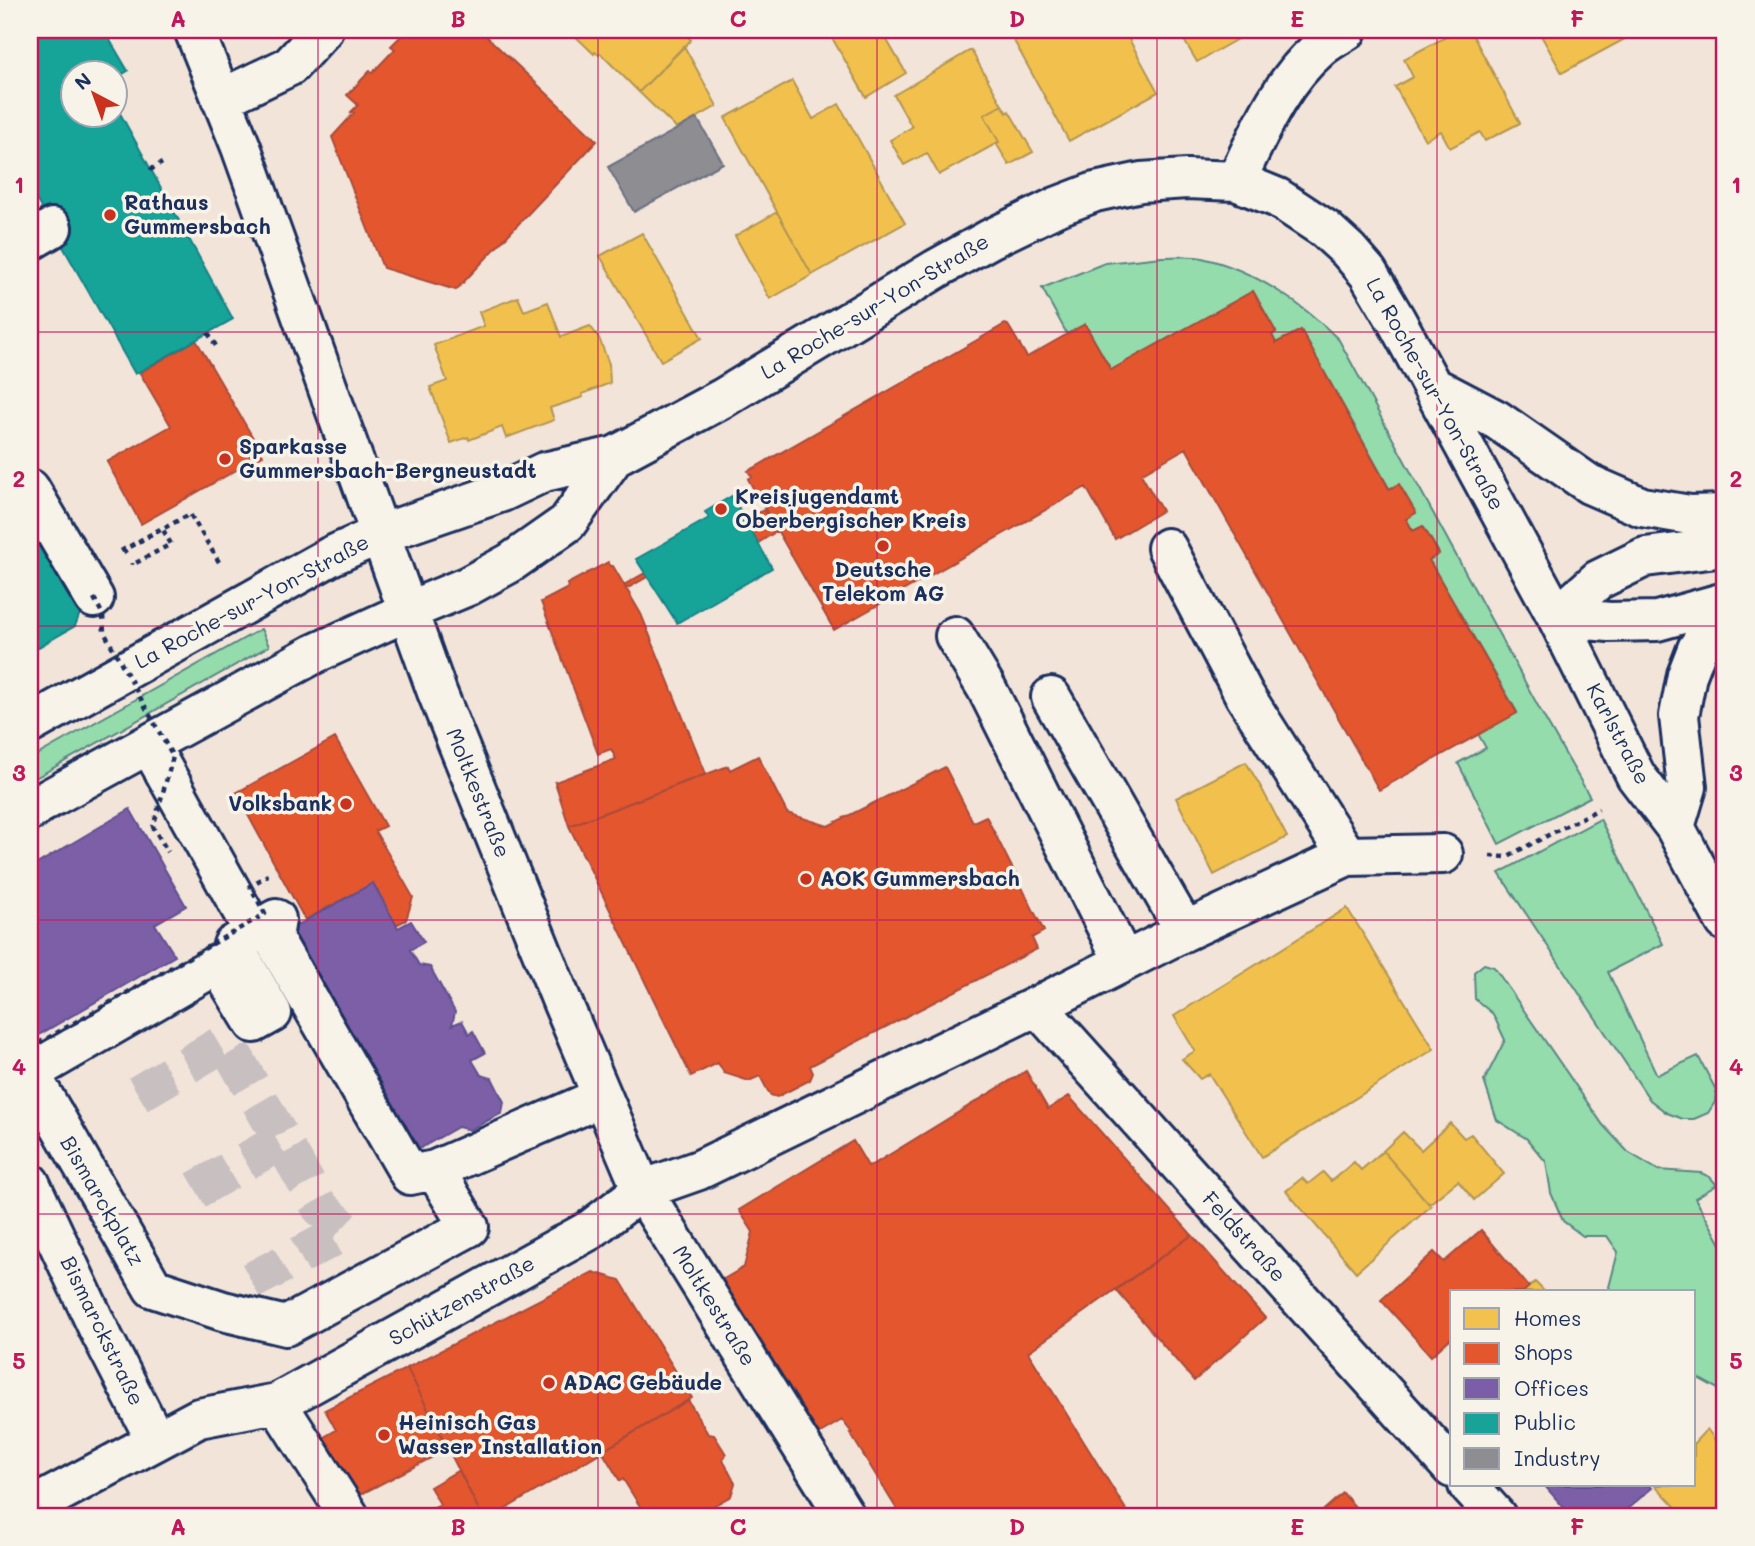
<svg xmlns="http://www.w3.org/2000/svg" width="1755" height="1546" font-family="Mali,sans-serif">
<rect width="100%" height="100%" fill="#f3e4d9"/>
<filter id="ink" filterUnits="userSpaceOnUse"><feTurbulence type="fractalNoise" baseFrequency=".0143" numOctaves="2"/><feDisplacementMap in="SourceGraphic" scale="14" xChannelSelector="R" yChannelSelector="G"/><feConvolveMatrix kernelMatrix="1 2 1 2 8 2 1 2 1" color-interpolation-filters="sRGB"/></filter>
<g filter="url(#ink)">
<path fill="#94dcab" stroke="#588684" stroke-width="2" d="M1162,257C1176,257 1192,255 1206,259C1253,270 1305,305 1339,340L1544,717L1590,797L1499,844L1458,763L1486,748L1478,734L1517,712L1429,560L1439,553L1423,526L1413,531L1301,330L1276,343L1272,335L1276,332L1253,291L1111,370L1085,324L1067,334L1042,288L1105,263Z
M261,629L269,646L30,781V759Z
M1600,819L1663,944L1608,972L1657,1075L1698,1056L1716,1090L1715,1102L1708,1113L1694,1119H1683L1667,1113L1650,1100L1499,873Z
M1484,964L1494,967L1603,1125L1628,1152L1658,1170L1701,1173L1710,1177L1717,1185L1695,1198L1725,1251V1404L1720,1390L1694,1376V1292H1612L1609,1287L1618,1252L1607,1236H1583L1563,1221L1551,1193L1546,1162L1527,1139L1497,1120L1484,1081L1505,1040L1493,1014L1475,999L1474,972Z"/>
<path fill="#f2c14e" stroke="#b29553" stroke-width="2" d="M569,30H681L691,40L639,92L600,53L599,55L595,52L594,54Z
M841,30H881L906,73L866,97L831,36Z
M1008,30H1124L1158,92L1069,141Z
M1178,30H1253L1197,62Z
M1459,30H1470L1520,123L1485,141L1480,132L1450,148L1441,131L1425,140L1395,87L1413,77L1404,59Z
M1538,30H1629L1632,35L1562,73Z
M684,46L717,106L677,129L639,92Z
M971,50L1002,105L984,115L999,142L939,175L927,153L904,165L890,140L912,127L894,95Z
M792,81L813,119L839,104L905,223L812,275L725,118Z
M1002,105L1007,113L1009,111L1033,152L1009,165L996,143L999,142L984,115Z
M777,212L812,275L770,299L735,236Z
M642,233L702,338L661,361L600,256Z
M518,297L524,311L548,302L561,337L590,326L599,338L609,364L610,383L582,394L583,397L550,408L554,420L506,438L502,427L469,440L468,437L451,443L430,387L447,381L434,345L484,326L479,312Z
M1246,762L1262,789L1287,837L1214,875L1176,798Z
M1347,908L1434,1049L1262,1157L1209,1074L1200,1079L1182,1059L1195,1051L1174,1016Z
M1450,1123L1464,1138L1471,1134L1504,1174L1474,1200L1458,1181L1429,1204L1383,1151L1403,1132L1421,1150Z
M1383,1151L1431,1206L1356,1272L1286,1191L1302,1178L1308,1184L1323,1172L1331,1181L1354,1162L1361,1170Z
M1535,1282L1545,1292H1523Z
M1707,1429L1725,1453V1505L1714,1516H1684L1655,1485H1694V1443Z"/>
<path fill="#e4572e" stroke="#a84b3c" stroke-width="2" d="M407,30H480L597,141L456,290L383,268L332,137L354,113L351,112L358,105L347,95L370,71L372,73L395,49L391,46Z
M1253,291L1276,332L1272,335L1276,343L1301,330L1389,489L1399,484L1416,513L1406,519L1413,531L1423,526L1439,554L1429,560L1517,713L1379,790L1186,448L1141,474L1162,511L1115,539L1086,487L834,630L748,479L752,477L748,471L754,468L1005,324L1008,325L1027,357L1085,324L1111,370Z
M196,340L263,455L141,524L107,462L171,426L140,373Z
M764,510L777,531L758,543L745,519Z
M608,562L610,566H613L641,614L706,774L569,826L555,782L616,759L611,749L598,754L541,602L568,588L567,584Z
M645,573L647,577L626,589L624,585Z
M335,738L385,826L375,831L413,897L406,920L396,925L373,883L305,920L236,793Z
M758,756L787,813L828,826L945,767L973,822L986,816L1044,931L1032,938L1037,949L810,1066L813,1073L810,1080L777,1097L770,1095L760,1076L749,1081L724,1073L718,1063L691,1076L569,826L728,766L730,770Z
M1026,1071L1048,1109L1069,1096L1192,1235L1028,1352L1130,1516H901L850,1433H852L842,1420L817,1435L722,1280L744,1267L753,1232L739,1210L853,1141L868,1166L874,1164Z
M1481,1230L1529,1287L1523,1292H1452V1337L1431,1356L1381,1300L1434,1252L1444,1262Z
M1192,1235L1265,1318L1194,1381L1116,1290Z
M593,1272L620,1280L692,1398L494,1516H482L407,1368Z
M407,1368L448,1449L352,1499L317,1441L336,1430L325,1410Z
M688,1400L708,1434L714,1435L726,1454L723,1460L735,1483L731,1496L704,1511L707,1516H646L623,1479L620,1481L602,1451Z
M459,1470L482,1516H419L440,1504L430,1487Z
M1343,1493L1363,1516H1317Z
M757,1508L762,1516H742Z"/>
<path fill="#7b5ea7" stroke="#5e5091" stroke-width="2" d="M130,809L186,906L155,924L175,956L30,1040V868Z
M373,883L398,928L411,921L424,942L410,950L419,965L430,967L455,1012L452,1025L462,1021L469,1034L473,1031L485,1053L472,1060L481,1075L492,1078L504,1102L502,1113L470,1130L458,1127L407,1156L282,934Z
M1544,1485H1649L1652,1488L1619,1516H1571Z"/>
<path fill="#17a398" stroke="#188087" stroke-width="2" d="M30,30H104L128,71L116,78V74H74V116H116V106L233,319L135,374L36,199L30,202Z
M732,496L772,568L677,623L636,559L709,518L705,512Z
M34,536L45,539L47,554L80,613L75,626L30,652V539Z"/>
<path fill="#8d8d92" stroke="#6b7182" stroke-width="2" d="M697,118L723,163L634,212L608,167Z"/>
<g fill="none" stroke-linecap="round" stroke-linejoin="round">
<path stroke="#c8c0c0" stroke-width="38" stroke-dasharray="38 19" stroke-linecap="butt" d="M138,1094L226,1042L320,1207L346,1231L251,1281
M196,1190L283,1140"/>
<defs>
<path id="minor" d="M194,30L241,147L437,692L563,1004L642,1190L845,1516
M221,99L290,66L323,30
M1236,181C1259,134 1279,83 1320,48C1328,41 1338,36 1347,30
M30,241L52,228
M1432,386L1497,420L1589,484L1642,507L1690,515L1725,514
M30,489L94,598
M1167,548L1245,696L1347,856
M1557,617L1598,580L1645,557L1725,547
M1557,617L1609,622L1657,621L1725,602
M955,636L987,689L1124,962
M1051,697L1185,931
M30,724L331,556L380,534L502,492L544,472L615,456L723,398L936,269L990,239L1056,207L1095,192L1141,182L1187,179L1236,181L1278,198L1325,229L1348,250L1368,273L1396,320L1557,617L1636,776L1675,827L1725,921
M149,744L254,932
M30,811L41,803L314,654L408,611L468,586L510,563L567,523L615,456
M1675,827L1687,787L1679,716L1687,675L1697,649L1712,628L1725,614
M276,919L273,938L410,1175L435,1170L469,1227L286,1326L223,1311L153,1288L30,1073L218,964L254,1023L272,1013L233,945Z
M1037,1006L1452,1468
M435,1170L602,1097
M30,1183L97,1326L156,1441
M277,1403L349,1516
M1468,1485L1496,1516
M30,1508L199,1418L277,1403L590,1230L642,1190L699,1170L1037,1006L1185,931L1347,856L1443,854"/>
</defs>
<use href="#minor" stroke="#1b2f5e" stroke-width="44"/>
<path stroke="#1b2f5e" stroke-width="4.5" stroke-dasharray="5 5" stroke-linecap="butt" d="M150,170L162,163
M208,333L216,346
M121,551L162,528L171,544L132,565V563
M126,553L124,550L190,514L219,562
M1490,856L1506,857L1599,809"/>
<use href="#minor" stroke="#f7f3e8" stroke-width="38"/>
<path stroke="#1b2f5e" stroke-width="4.5" stroke-dasharray="5 5" stroke-linecap="butt" d="M94,598L103,615L104,632L173,757L153,827L168,852
M30,1048L265,914L250,886L268,875"/>
</g>
</g>
<path fill="none" stroke="#c2185b" stroke-width="2" stroke-opacity="0.55" d="M318,30V1516M598,30V1516M877,30V1516M1157,30V1516M1437,30V1516M30,332H1725M30,626H1725M30,920H1725M30,1214H1725"/>
<g fill="#c8321e" stroke="#f7f3e8" stroke-width="2.5">
<circle cx="110" cy="215" r="7"/>
<circle cx="225" cy="459" r="7"/>
<circle cx="721" cy="509" r="7"/>
<circle cx="883" cy="546" r="7"/>
<circle cx="346" cy="804" r="7"/>
<circle cx="806" cy="879" r="7"/>
<circle cx="549" cy="1383" r="7"/>
<circle cx="384" cy="1435" r="7"/>
</g>
<g text-anchor="middle" stroke-width="7" stroke-linejoin="round" paint-order="stroke">
<g font-size="21" font-weight="bold" fill="#1b2f5e" stroke="#f7f3e8" text-anchor="start">
<text x="124" y="210">Rathaus<tspan x="124" dy="24">Gummersbach</tspan></text>
<text x="239" y="454">Sparkasse<tspan x="239" dy="24">Gummersbach-Bergneustadt</tspan></text>
<text x="735" y="504">Kreisjugendamt<tspan x="735" dy="24">Oberbergischer Kreis</tspan></text>
<text x="883" y="577" text-anchor="middle">Deutsche<tspan x="883" dy="24">Telekom AG</tspan></text>
<text x="332" y="811" text-anchor="end">Volksbank</text>
<text x="820" y="886">AOK Gummersbach</text>
<text x="563" y="1390">ADAC Gebäude</text>
<text x="398" y="1430">Heinisch Gas<tspan x="398" dy="24">Wasser Installation</tspan></text>
</g>
<g font-size="21" fill="#1b2f5e" stroke="#f7f3e8">
<text transform="translate(875 307) rotate(-31)" y="7">La Roche-sur-Yon-Straße</text>
<text transform="translate(1435 394) rotate(61)" y="7">La Roche-sur-Yon-Straße</text>
<text transform="translate(252 602) rotate(-28)" y="7">La Roche-sur-Yon-Straße</text>
<text transform="translate(1618 734) rotate(62)" y="7">Karlstraße</text>
<text transform="translate(478 793) rotate(68)" y="7">Moltkestraße</text>
<text transform="translate(102 1201) rotate(60)" y="7">Bismarckplatz</text>
<text transform="translate(1244 1237) rotate(48)" y="7">Feldstraße</text>
<text transform="translate(462 1301) rotate(-29)" y="7">Schützenstraße</text>
<text transform="translate(714 1306) rotate(58)" y="7">Moltkestraße</text>
<text transform="translate(102 1331) rotate(64)" y="7">Bismarckstraße</text>
</g>
</g>
<rect width="1755" height="1546" fill="none" stroke="#f7f3e8" stroke-width="77"/>
<rect x="1450" y="1290" width="245" height="196" fill="#f7f3e8" stroke="#9fa5b1" stroke-width="2"/>
<rect x="1464" y="1308" width="35" height="21" fill="#f2c14e" stroke="#9fa5b1" stroke-width="2"/>
<text x="1514" y="1326" font-size="21" fill="#1b2f5e">Homes</text>
<rect x="1464" y="1343" width="35" height="21" fill="#e4572e" stroke="#9fa5b1" stroke-width="2"/>
<text x="1514" y="1360" font-size="21" fill="#1b2f5e">Shops</text>
<rect x="1464" y="1378" width="35" height="21" fill="#7b5ea7" stroke="#9fa5b1" stroke-width="2"/>
<text x="1514" y="1396" font-size="21" fill="#1b2f5e">Offices</text>
<rect x="1464" y="1413" width="35" height="21" fill="#17a398" stroke="#9fa5b1" stroke-width="2"/>
<text x="1514" y="1430" font-size="21" fill="#1b2f5e">Public</text>
<rect x="1464" y="1448" width="35" height="21" fill="#8d8d92" stroke="#9fa5b1" stroke-width="2"/>
<text x="1514" y="1466" font-size="21" fill="#1b2f5e">Industry</text>
<g transform="translate(94 94) rotate(319)"><circle r="33" fill="#f7f3e8" stroke="#9fa5b1" stroke-width="2"/>
<path d="M0-5L12 26L0 18L-12 26Z" fill="#c8321e"/>
<text y="-10" font-size="19" font-weight="bold" text-anchor="middle" fill="#1b2f5e">N</text>
</g>
<rect x="38" y="38" width="1678" height="1470" fill="none" stroke="#c2185b" stroke-width="2.5"/>
<g font-size="23" text-anchor="middle" font-weight="bold" fill="#c2185b">
<text x="178" y="27">A</text>
<text x="458" y="27">B</text>
<text x="738" y="27">C</text>
<text x="1017" y="27">D</text>
<text x="1297" y="27">E</text>
<text x="1577" y="27">F</text>
<text x="19" y="193">1</text>
<text x="1736" y="193">1</text>
<text x="19" y="487">2</text>
<text x="1736" y="487">2</text>
<text x="19" y="781">3</text>
<text x="1736" y="781">3</text>
<text x="19" y="1075">4</text>
<text x="1736" y="1075">4</text>
<text x="19" y="1369">5</text>
<text x="1736" y="1369">5</text>
<text x="178" y="1535">A</text>
<text x="458" y="1535">B</text>
<text x="738" y="1535">C</text>
<text x="1017" y="1535">D</text>
<text x="1297" y="1535">E</text>
<text x="1577" y="1535">F</text>
</g>
</svg>
